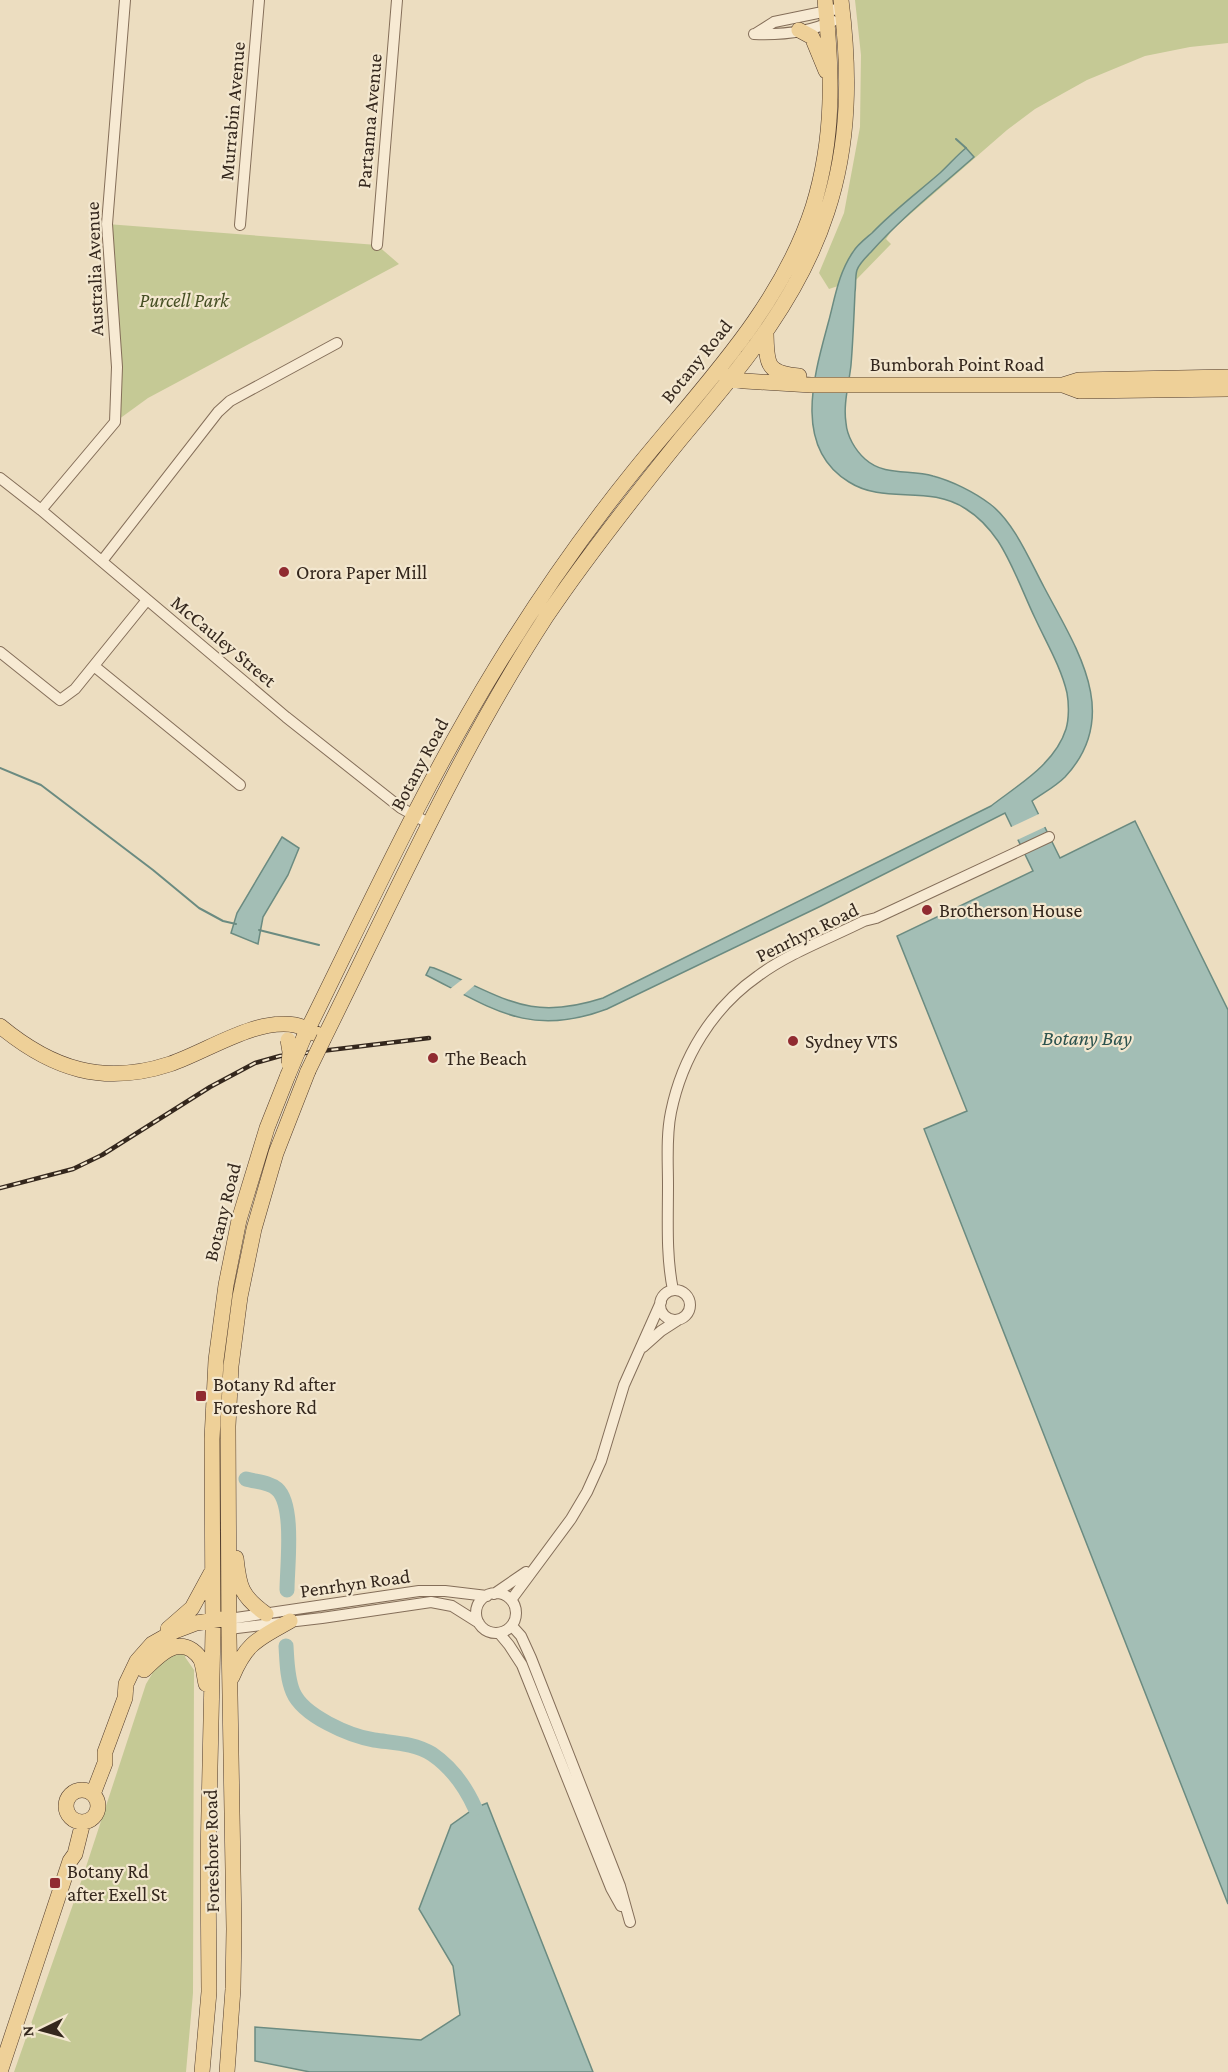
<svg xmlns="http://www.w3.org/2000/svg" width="1228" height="2072" font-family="'Crimson Pro',serif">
<rect width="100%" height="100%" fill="#ecddc0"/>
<path fill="#c5c995" d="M855,0H1228V43L1190,47L1145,56L1087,80L1035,109L1007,130L892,230L886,239L891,244L856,280L829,289L819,273L844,213L860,127L861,55Z
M107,224L377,245L399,264L148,398L115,422Z
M167,1652L186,1654L185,1657L194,1670L193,1993L186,2072H14L83,1876L146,1684L152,1674L148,1671Z"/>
<path fill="#a3beb5" stroke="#6b8b81" stroke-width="1.5" d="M966,148L974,157C939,188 902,217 871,252C866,257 859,264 857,270C855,276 856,286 855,292C854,316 853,341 851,365C849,384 843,404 846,423C847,436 855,450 865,459C885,477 910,469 933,476C952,481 974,492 990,504C1014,522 1030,561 1044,587C1076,648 1123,715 1065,777C1055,787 1043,793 1032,801L1060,858L1135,821L1228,1010V1904L924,1129L967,1111L897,936L1033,871L1005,813L821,906L607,1009C530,1038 493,1009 426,975L430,967L434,968C502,995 526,1023 603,998L991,806C1018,785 1055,764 1066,729C1069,719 1069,704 1067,693C1061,667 1046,642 1035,618C1023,593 1013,564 998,541C989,528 979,517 966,509C928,484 885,505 849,482C791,447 815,372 829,320C835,297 839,272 853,252C857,245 865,239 872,233C893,211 917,193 940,173C949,165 956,156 966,148Z
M282,837L299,848L288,875L263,917L258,944L231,933L237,913Z
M487,1803L593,2072H310L255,2061V2027L421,2040L460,2015L453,1966L419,1909L451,1825L475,1808Z"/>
<path fill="#ecddc0" d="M1041,813L1047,826L1015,841L1009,828Z
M464,978L476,984L462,996L450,989Z"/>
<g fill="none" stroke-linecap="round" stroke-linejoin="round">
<path stroke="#6b8b81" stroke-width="2" d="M956,139L966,148
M0,768L41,785L153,870L199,908L223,921L236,924
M259,930L319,945"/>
<path stroke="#a3beb5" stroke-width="15" d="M246,1479C256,1482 269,1482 277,1489C295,1505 287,1567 287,1590
M286,1646C287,1661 287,1678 293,1692C303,1716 350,1736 374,1740C394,1743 414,1743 432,1754C451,1767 466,1788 475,1808"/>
<defs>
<path id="minor" d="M754,34C780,35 810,32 833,21
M755,34L774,22L842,8
M240,225L259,0
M377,245L397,0
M0,478L41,510L286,717L401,808L430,824
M41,510L115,422L117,367L107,224L125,0
M102,561L218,412L230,401L337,343
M0,652L60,700L75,689L147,600
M94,666L240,785
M673,1290C666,1256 668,1220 668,1185C668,1161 666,1136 671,1112C682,1058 712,1008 758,976C789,953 828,939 864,921L876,918L1049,837
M660 1305a15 15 0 1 1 30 0a15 15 0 1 1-30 0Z
M643,1347L661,1331L678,1320
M476 1613a20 20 0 1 1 40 0a20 20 0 1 1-40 0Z
M494,1594L526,1572
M511,1600L571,1519L587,1492L601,1461L624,1385L661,1302
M229,1619L419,1591H445L487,1596
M512,1626L521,1636L531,1658L620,1886L630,1922
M229,1629L322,1618L431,1602L452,1606L479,1623
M499,1633L509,1645L522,1665L611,1888L621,1906"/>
<path id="primary" d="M799,30L812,37L826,71
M766,333C767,363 765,373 799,376
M725,375L730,379L745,381L811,385H1063L1079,380L1228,377
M1063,385L1079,391L1228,389
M0,1026C52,1069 103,1086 170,1064C208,1051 255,1018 295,1025C306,1027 314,1033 324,1038C394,897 460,749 546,617C587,556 633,498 679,441C738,370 798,302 827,212C850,143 850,72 841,0
M304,1037C366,912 424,785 497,666C538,599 584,533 634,471C700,389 780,310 813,207C835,136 832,72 825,0
M236,1558C239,1587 241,1596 266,1614
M168,1629L192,1608L211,1573
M144,1670C156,1659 173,1638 192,1650C196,1653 199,1656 201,1660C204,1668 204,1676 206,1684
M232,1677C247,1642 258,1639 290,1621
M66 1806a16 16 0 1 1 32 0a16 16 0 1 1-32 0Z
M93,1794L105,1763V1752L125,1698L126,1684L137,1661L152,1644L175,1631L196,1623L223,1619
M0,2072L70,1861L75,1854L83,1822
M202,2072L209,1992L208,1857L213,1631L212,1439L216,1360L226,1285L239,1220L267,1128L288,1075
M227,2072L233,1989L234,1929L229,1636L228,1426L231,1366L240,1297L254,1229L276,1153L308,1071"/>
</defs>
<use href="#minor" stroke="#846e59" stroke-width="12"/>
<use href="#primary" stroke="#513c2d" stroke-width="16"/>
<use href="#minor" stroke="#f7ead3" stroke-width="10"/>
<use href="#primary" stroke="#eed098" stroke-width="15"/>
<defs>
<path id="rail" d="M0,1188L73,1169L102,1155L210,1087L255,1063L280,1056L429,1038"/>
</defs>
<use href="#rail" stroke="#34271d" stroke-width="4.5"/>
<use href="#rail" stroke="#f3e7cf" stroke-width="2" stroke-dasharray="7" stroke-linecap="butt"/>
<defs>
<path id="primary-bridge" d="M288,1040L290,1052L289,1064
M308,1071L324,1038
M288,1075L304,1037"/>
</defs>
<use href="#primary-bridge" stroke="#513c2d" stroke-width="16" stroke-linecap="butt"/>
<use href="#primary-bridge" stroke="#eed098" stroke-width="15"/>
</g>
<g fill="#902b31" stroke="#f3e7cf" stroke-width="2">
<circle cx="284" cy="572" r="6"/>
<circle cx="927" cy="910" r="6"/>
<circle cx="793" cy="1041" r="6"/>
<circle cx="433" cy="1058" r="6"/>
<rect x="195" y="1390" width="12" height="12" rx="3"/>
<rect x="49" y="1877" width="12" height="12" rx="3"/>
</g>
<g text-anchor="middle" stroke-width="4.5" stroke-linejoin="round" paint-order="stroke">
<g font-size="20" fill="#34271d" stroke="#f3e7cf">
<text transform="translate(232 111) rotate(-85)" y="7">Murrabin Avenue</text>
<text transform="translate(369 121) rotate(-85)" y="7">Partanna Avenue</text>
<text transform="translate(94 269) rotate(-92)" y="7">Australia Avenue</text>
<text transform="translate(696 361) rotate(-51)" y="7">Botany Road</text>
<text x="957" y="371">Bumborah Point Road</text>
<text transform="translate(224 641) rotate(40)" y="7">McCauley Street</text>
<text transform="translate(419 764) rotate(-62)" y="7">Botany Road</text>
<text transform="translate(807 932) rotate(-26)" y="7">Penrhyn Road</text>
<text transform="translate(222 1212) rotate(-76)" y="7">Botany Road</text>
<text transform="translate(355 1583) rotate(-8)" y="7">Penrhyn Road</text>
<text transform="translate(211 1851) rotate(-91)" y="7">Foreshore Road</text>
</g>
<g font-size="20" font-style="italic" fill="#464f24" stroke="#f3e7cf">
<text x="184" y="307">Purcell Park</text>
</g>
<g font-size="20" fill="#34271d" stroke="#f3e7cf" text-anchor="start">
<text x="296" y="579">Orora Paper Mill</text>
<text x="939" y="917">Brotherson House</text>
<text x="805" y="1048">Sydney VTS</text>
<text x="445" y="1065">The Beach</text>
<text x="213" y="1391">Botany Rd after<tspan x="213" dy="23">Foreshore Rd</tspan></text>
<text x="67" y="1878">Botany Rd<tspan x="67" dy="23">after Exell St</tspan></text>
</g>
<g font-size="21" font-style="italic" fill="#2c534f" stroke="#f3e7cf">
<text x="1087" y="1045">Botany Bay</text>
</g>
</g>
<g transform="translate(42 2030) rotate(265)" stroke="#f3e7cf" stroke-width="4.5" paint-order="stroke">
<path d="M0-4.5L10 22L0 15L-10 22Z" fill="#34271d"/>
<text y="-9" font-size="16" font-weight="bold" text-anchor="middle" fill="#34271d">N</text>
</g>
</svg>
